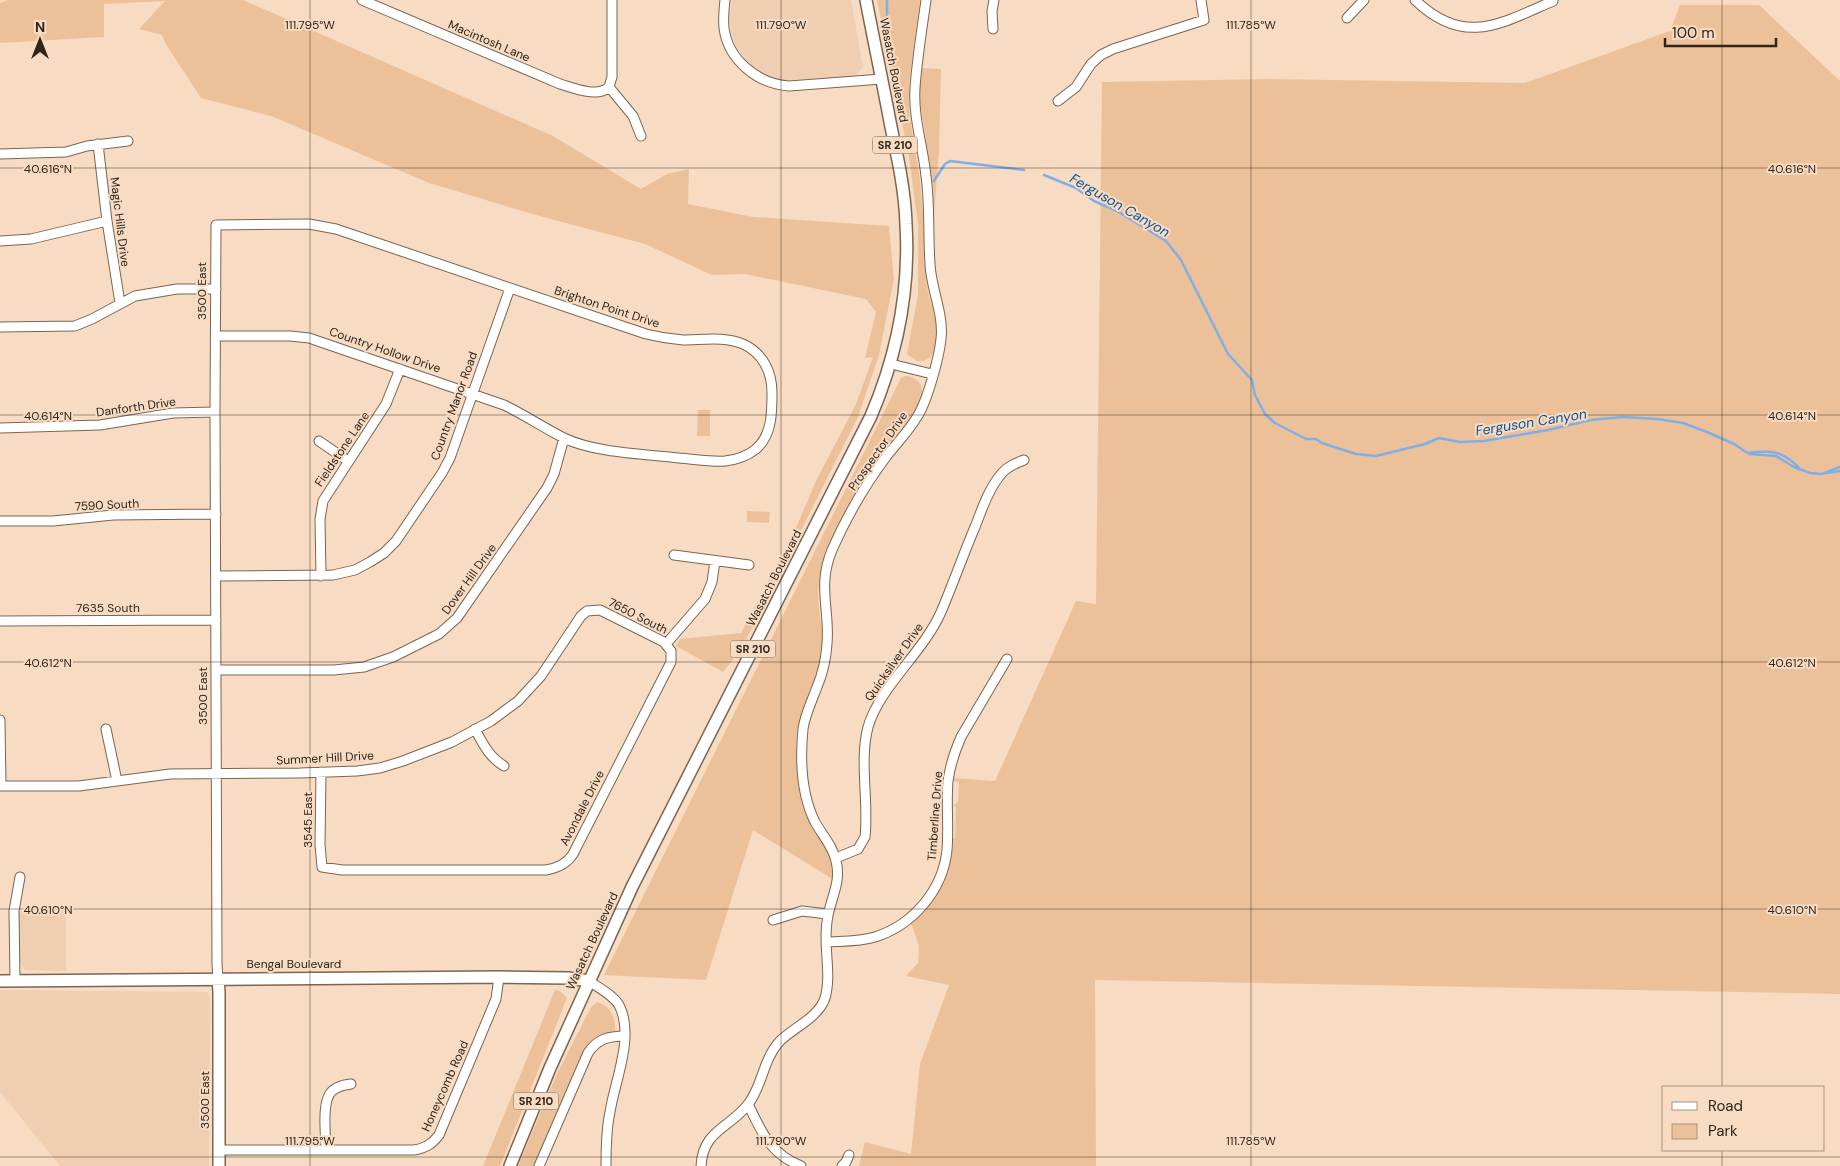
<svg xmlns="http://www.w3.org/2000/svg" width="1840" height="1166" font-family="'DM Sans',sans-serif">
<rect width="100%" height="100%" fill="#f7dcc3"/>
<path fill="#efceb1" d="M731,0H851L862,62L864,66L855,76L786,80L768,77L758,71L747,61L737,48L732,36L730,22Z
M66,911V971L25,970L19,960L18,912Z
M0,990L207,992L210,998L209,1166H60L0,1092Z"/>
<path fill="#ecc19a" d="M8,0H243L553,136L641,189L667,174L689,169L688,204L753,217L889,226L894,279L879,355L858,417L742,648L723,672L676,646L680,639L741,633L796,528L816,481L856,404L873,357L865,358L876,312L866,299L745,274L712,275L645,244L536,215L429,183L271,116L201,98L165,43L162,35L139,29L165,1L104,4V37L0,43V3Z
M877,0H920L909,83V111L920,181L924,226V260L928,292L937,323V337L935,349L931,357L924,361H917L907,354L918,295V224L909,157Z
M1680,5H1759L1840,81V994L1095,980L1096,1166H859L865,1142L911,1154L920,1064L949,985L906,976L918,963L919,946L911,923C936,899 951,874 952,838H955L956,807L953,805L958,802L959,782L953,781V778L995,781L1076,601L1096,604L1102,82L1267,79L1525,83L1670,31Z
M922,68L941,69L939,152L934,214L933,185L919,95Z
M905,376C915,376 924,383 922,395C919,415 902,430 890,445C881,455 873,467 866,479C853,499 841,521 831,542C823,559 818,577 818,597C819,614 824,632 822,649C819,675 806,696 799,721C794,739 797,778 800,796C805,821 824,838 831,861C833,867 833,874 834,880L753,830L706,980L604,975L901,378Z
M698,410H710V436H697Z
M747,511L770,512L769,523L747,522Z
M555,990L560,991L567,998L500,1166H483Z
M597,1002C611,1006 616,1018 615,1032L601,1036L536,1166H518L556,1076L591,1007Z"/>
<g fill="none" stroke-linecap="round" stroke-linejoin="round">
<path stroke="#80afe7" stroke-width="2.5" d="M887,17V0
M1044,175L1076,188L1094,201L1117,211L1166,241L1181,260L1228,354L1252,380L1255,395L1265,414L1275,423L1306,439H1316L1322,443L1356,454L1376,456L1425,444L1439,438L1460,442L1484,441L1548,430L1591,420L1622,417L1658,419L1683,423L1707,432L1734,444L1749,454L1776,456L1794,467L1810,473L1822,474L1840,467
M934,181L945,164L950,161L1024,170
M1748,453C1772,450 1784,451 1801,470
M1827,473L1840,471"/>
<defs>
<path id="minor" d="M362,0L560,84C573,88 598,98 609,87
M725,0C724,9 723,19 724,28C728,60 758,84 789,86L882,79
M1415,0C1464,47 1500,24 1553,1
M1347,18L1364,0
M993,29L992,11L994,0
M609,87L612,77V0
M609,87L633,116L641,136
M1058,101L1076,87L1091,64L1101,55L1113,49L1204,20L1201,0
M98,144L107,221L120,303
M0,154L66,152L87,146L128,141
M0,241L31,239L107,221
M0,327L75,326L92,319L135,296L177,289H216
M216,336H290L309,338L504,405C525,415 544,428 564,438C595,453 645,454 679,458C694,459 710,462 725,461C736,460 747,456 756,449C772,435 772,413 772,393C772,372 763,353 743,344C725,336 702,340 683,340C670,339 658,337 646,334L336,229L309,224L216,225L215,412L217,964L218,978
M891,364L932,374
M0,428L100,425L173,413L215,412
M319,441L348,461
M0,521H53L113,515L216,514
M674,555L749,565
M216,576L333,575L355,570L370,562L384,553L396,541L442,473L450,458L510,288
M321,576L320,519L323,501L386,404L400,369
M0,621L216,620
M666,644L705,599L712,582L715,561
M217,670H334L364,667L393,657L439,634L457,618L547,488L554,474L564,438
M0,720L1,786
M106,729L117,781
M475,729C483,744 489,757 504,766
M0,786H79L170,774L300,773L357,771L380,768L403,761L452,742L491,721L518,701L541,676L581,616L587,611L600,610L664,642L671,651V662L573,854C567,864 557,868 546,870H342L322,867L320,845L321,772
M836,858L858,849L865,837C869,802 859,761 868,727C880,686 923,653 941,612C953,584 963,555 975,527C982,509 989,488 1002,473C1008,466 1016,463 1024,460
M773,920L802,911L828,914
M826,942C842,941 859,942 875,937C913,925 943,890 947,850C949,827 946,804 948,781C950,765 955,751 961,737L1007,659
M15,981L14,911L20,877
M589,981C599,988 613,995 619,1005C635,1036 615,1080 610,1112C606,1130 606,1148 606,1166
M748,1104C761,1131 770,1154 801,1166
M219,1150H414C426,1148 432,1144 439,1135L496,999L499,977
M326,1150C326,1136 321,1101 332,1091C337,1086 344,1085 351,1084
M539,1166L588,1053C597,1039 609,1036 625,1036
M701,1166C703,1129 731,1128 749,1103C763,1084 763,1059 780,1041C793,1028 819,1017 825,998C832,974 823,947 827,922C829,901 842,883 836,861C833,846 822,835 815,822C801,794 800,760 803,729C805,714 812,701 817,687C823,673 826,659 827,644C830,609 817,586 832,550C846,518 865,485 886,457C896,444 908,432 917,417C927,402 939,358 941,339C944,314 931,289 930,264C928,235 930,205 926,176C923,147 913,117 915,88C917,59 922,29 926,0
M842,1166L846,1162L849,1155"/>
<path id="major" d="M218,978L219,992V1166
M0,981L499,977L568,978L589,981
M510,1166L550,1068L632,887L871,416C897,355 910,291 906,224C905,191 898,159 891,127C883,84 874,42 866,0"/>
</defs>
<use href="#minor" stroke="#7c644f" stroke-width="11"/>
<use href="#major" stroke="#7c644f" stroke-width="14"/>
<use href="#minor" stroke="#fff" stroke-width="9"/>
<use href="#major" stroke="#fff" stroke-width="11"/>
</g>
<path fill="none" stroke="#2e241b" stroke-width="1" stroke-opacity="0.45" d="M310,0V1166M781,0V1166M1251,0V1166M1722,0V1087M0,168H1840M0,415H1840M0,662H1840M0,909H1840M1722,1150V1166M0,1157H1840"/>
<g text-anchor="middle" stroke-width="4" stroke-linejoin="round" paint-order="stroke">
<g fill="#f7dcc3" stroke="#6a5b4d" stroke-width="1">
<rect x="872.5" y="136.5" width="45" height="17" rx="4"/>
<rect x="730.5" y="640.5" width="45" height="17" rx="4"/>
<rect x="513.5" y="1092.5" width="45" height="17" rx="4"/>
</g>
<g font-size="11" font-weight="bold" fill="#2e241b">
<text x="895" y="149">SR 210</text>
<text x="753" y="653">SR 210</text>
<text x="536" y="1105">SR 210</text>
</g>
<g font-size="12" fill="#2e241b" stroke="#f7dcc3">
<text transform="translate(489 41) rotate(23)" y="4">Macintosh Lane</text>
<text transform="translate(894 70) rotate(79)" y="4">Wasatch Boulevard</text>
<text transform="translate(120 222) rotate(83)" y="4">Magic Hills Drive</text>
<text transform="translate(202 291) rotate(-90)" y="4">3500 East</text>
<text transform="translate(607 307) rotate(18)" y="4">Brighton Point Drive</text>
<text transform="translate(385 350) rotate(19)" y="4">Country Hollow Drive</text>
<text transform="translate(454 406) rotate(-70)" y="4">Country Manor Road</text>
<text transform="translate(136 407) rotate(-8)" y="4">Danforth Drive</text>
<text transform="translate(342 449) rotate(-56)" y="4">Fieldstone Lane</text>
<text transform="translate(878 451) rotate(-55)" y="4">Prospector Drive</text>
<text transform="translate(107 505) rotate(-3)" y="4">7590 South</text>
<text transform="translate(774 578) rotate(-63)" y="4">Wasatch Boulevard</text>
<text transform="translate(469 579) rotate(-54)" y="4">Dover Hill Drive</text>
<text x="108" y="612">7635 South</text>
<text transform="translate(638 616) rotate(27)" y="4">7650 South</text>
<text transform="translate(894 662) rotate(-55)" y="4">Quicksilver Drive</text>
<text transform="translate(203 696) rotate(-90)" y="4">3500 East</text>
<text transform="translate(325 758) rotate(-3)" y="4">Summer Hill Drive</text>
<text transform="translate(582 808) rotate(-63)" y="4">Avondale Drive</text>
<text transform="translate(935 816) rotate(-86)" y="4">Timberline Drive</text>
<text transform="translate(308 820) rotate(-90)" y="4">3545 East</text>
<text transform="translate(592 941) rotate(-65)" y="4">Wasatch Boulevard</text>
<text x="294" y="968">Bengal Boulevard</text>
<text transform="translate(445 1086) rotate(-66)" y="4">Honeycomb Road</text>
<text transform="translate(205 1100) rotate(-90)" y="4">3500 East</text>
</g>
<g font-size="14" font-style="italic" fill="#0c5293" stroke="#f7dcc3">
<text transform="translate(1120 205) rotate(30)" y="5">Ferguson Canyon</text>
<text transform="translate(1531 422) rotate(-9)" y="5">Ferguson Canyon</text>
</g>
</g>
<g font-size="12" text-anchor="middle" fill="#2e241b" stroke="#f7dcc3" stroke-width="4" stroke-linejoin="round" paint-order="stroke">
<text x="310" y="29">111.795°W</text>
<text x="781" y="29">111.790°W</text>
<text x="1251" y="29">111.785°W</text>
<text x="48" y="173">40.616°N</text>
<text x="1792" y="173">40.616°N</text>
<text x="48" y="420">40.614°N</text>
<text x="1792" y="420">40.614°N</text>
<text x="48" y="667">40.612°N</text>
<text x="1792" y="667">40.612°N</text>
<text x="48" y="914">40.610°N</text>
<text x="1792" y="914">40.610°N</text>
<text x="310" y="1145">111.795°W</text>
<text x="781" y="1145">111.790°W</text>
<text x="1251" y="1145">111.785°W</text>
</g>
<rect x="1662" y="1086" width="162" height="65" fill="#f7dcc3" stroke="#a79280"/>
<rect x="1672" y="1102" width="25" height="8" fill="#ffffff" stroke="#a79280"/>
<text x="1708" y="1111" font-size="15" fill="#2e241b">Road</text>
<rect x="1672" y="1124" width="25" height="15" fill="#ecc19a" stroke="#a79280"/>
<text x="1708" y="1136" font-size="15" fill="#2e241b">Park</text>
<g transform="translate(40 40)" stroke="#f7dcc3" stroke-width="4" paint-order="stroke">
<path d="M0-4L9 19L0 12L-9 19Z" fill="#2e241b"/>
<text y="-8" font-size="14" font-weight="bold" text-anchor="middle" fill="#2e241b">N</text>
</g>
<path d="M1665 38v8h111v-8" fill="none" stroke="#2e241b" stroke-width="2.5"/>
<text x="1672" y="38" font-size="15" fill="#2e241b" stroke="#f7dcc3" stroke-width="4" paint-order="stroke">100 m</text>
</svg>
